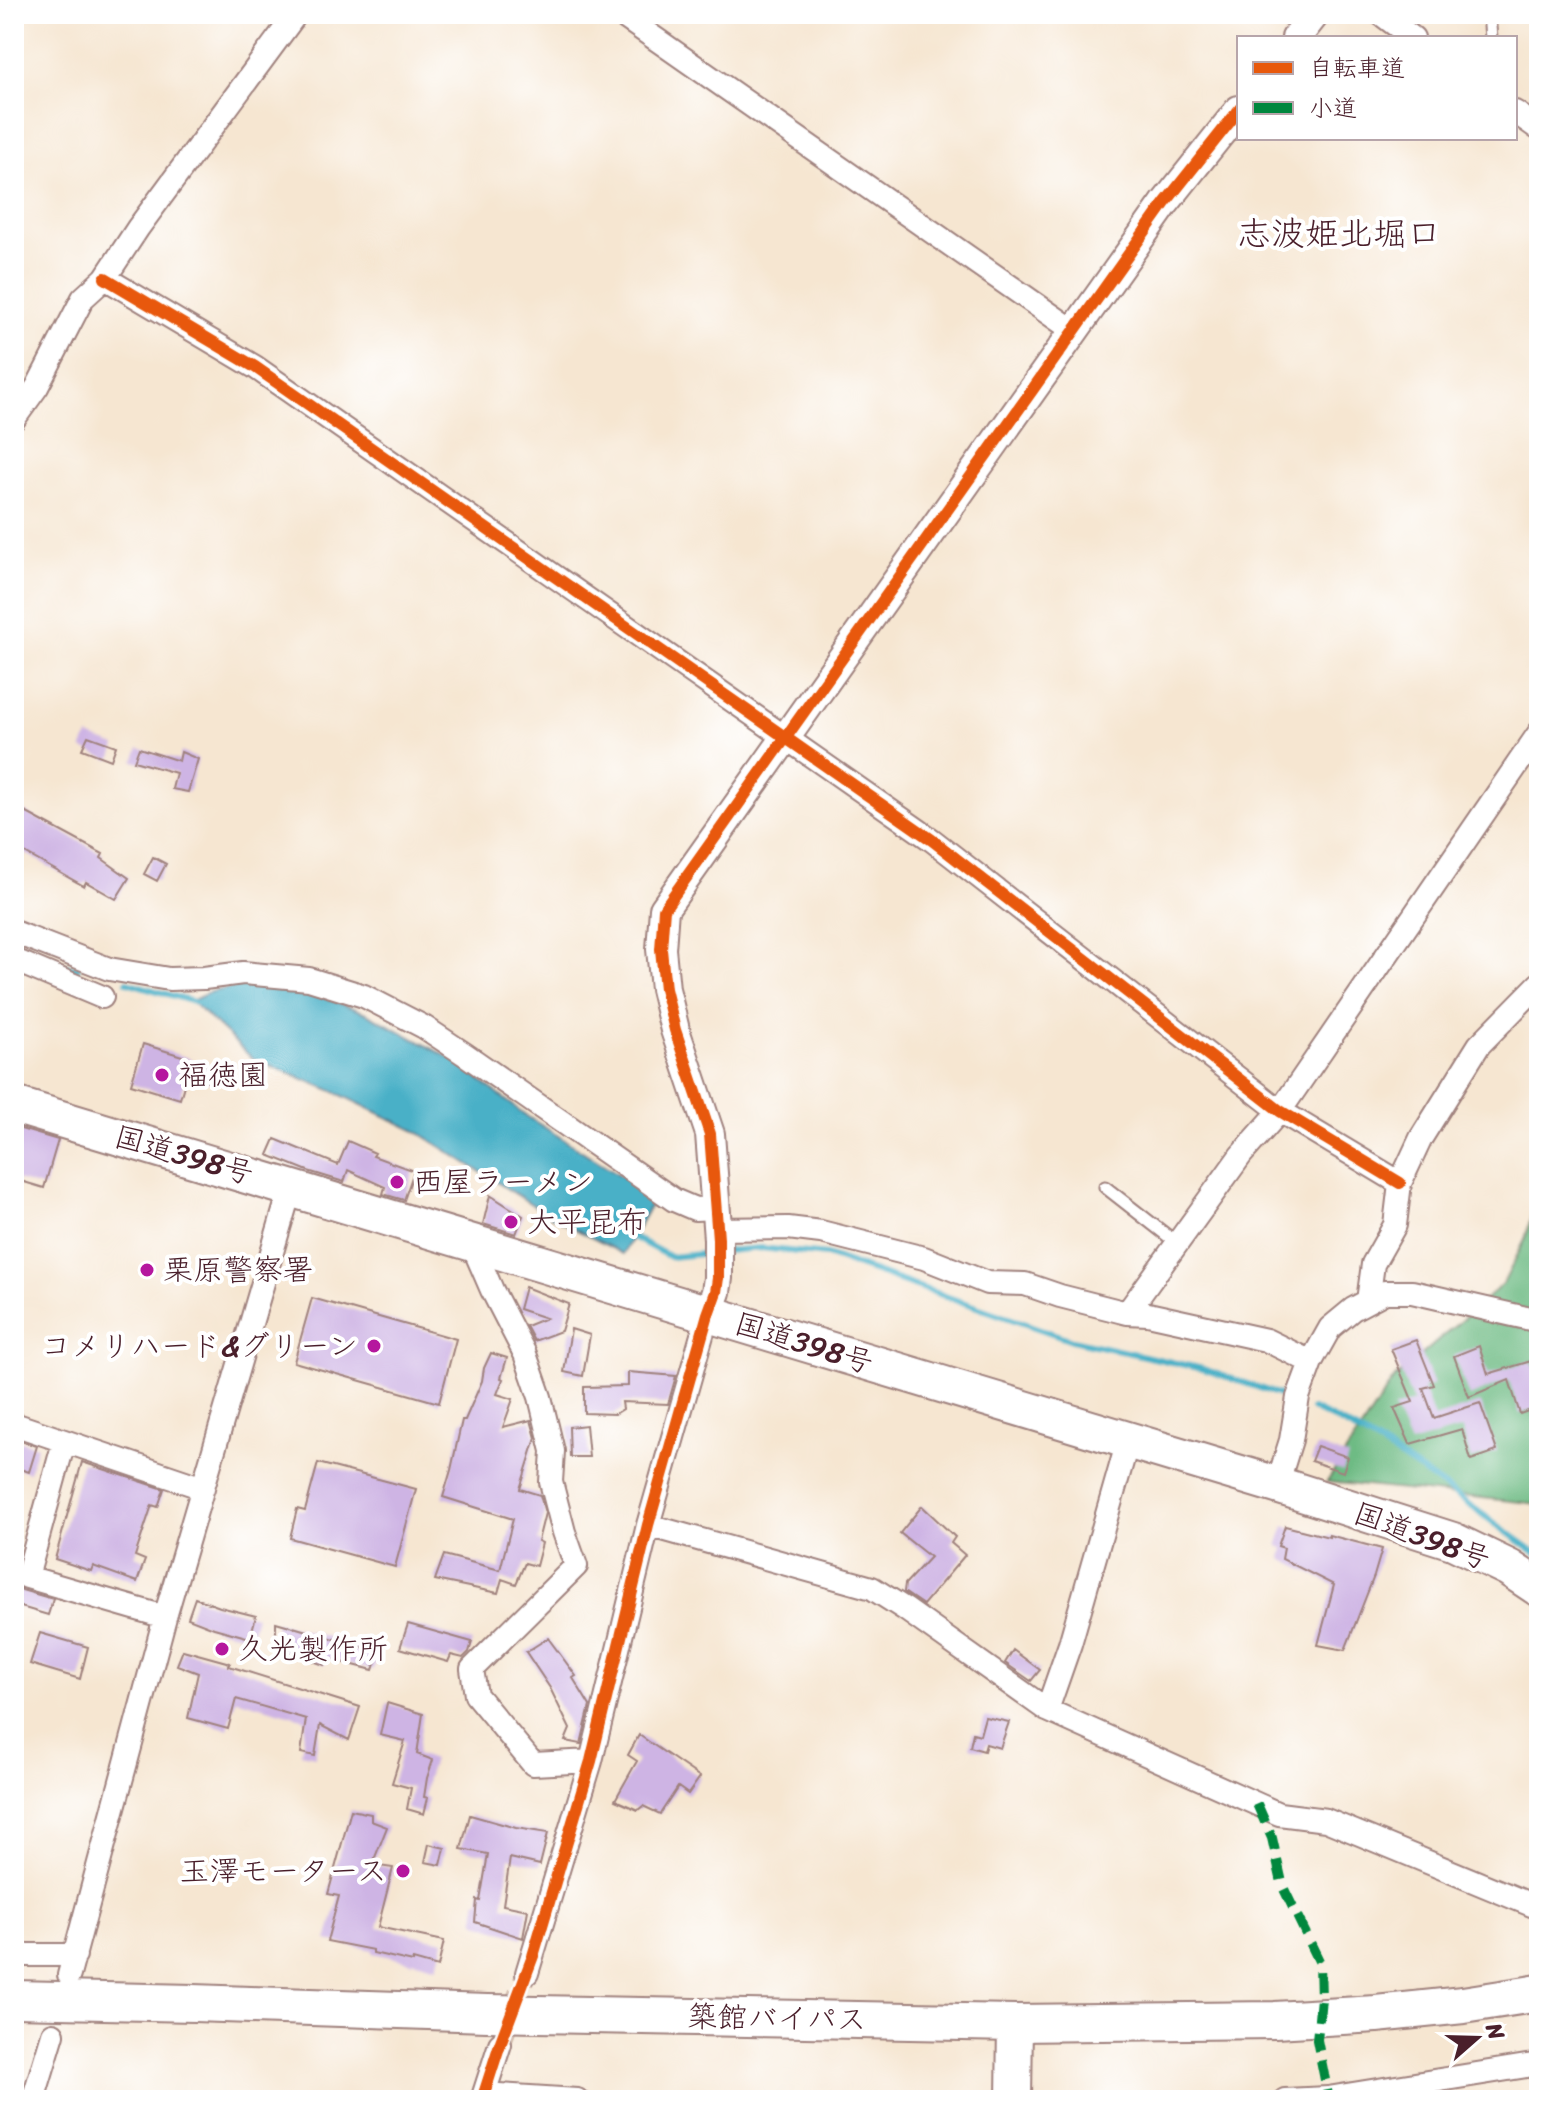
<svg xmlns="http://www.w3.org/2000/svg" width="1553" height="2114" font-family="Sriracha,'Klee One',sans-serif">
<rect width="100%" height="100%" fill="#fff"/>
<filter id="ink" filterUnits="userSpaceOnUse"><feTurbulence type="fractalNoise" baseFrequency=".0125" numOctaves="2"/><feDisplacementMap in="SourceGraphic" scale="16" xChannelSelector="R" yChannelSelector="G"/><feConvolveMatrix kernelMatrix="1 2 1 2 8 2 1 2 1" color-interpolation-filters="sRGB"/></filter>
<filter id="wash" filterUnits="userSpaceOnUse"><feTurbulence type="fractalNoise" baseFrequency=".006" numOctaves="4" result="noise"/><feDisplacementMap in="SourceGraphic" scale="32" xChannelSelector="R" yChannelSelector="G"/><feGaussianBlur stdDeviation="1.8" result="paint"/><feColorMatrix in="noise" values="0 0 0 0 0 0 0 0 0 0 0 0 0 0 0 0 0 1.4 0 .05"/><feComposite in="paint" operator="in"/></filter>
<g filter="url(#wash)">
<rect width="100%" height="100%" fill="#f6e6d1"/>
<path fill="#6ebb84" stroke="#5c6d58" stroke-width="2" d="M1539,1185V1504L1327,1482L1393,1380L1503,1284L1525,1240Z"/>
<path fill="#48b0c7" stroke="#496879" stroke-width="2" d="M245,985L295,987L366,1013L452,1059L528,1117L655,1197L623,1254L552,1217L416,1131L333,1091L252,1058L191,1001L210,992Z"/>
<g fill="none" stroke-linecap="round" stroke-linejoin="round">
<path stroke="#48b0c7" stroke-width="6" d="M14,947L49,964L78,968
M127,982L197,1003
M627,1234L670,1257L710,1253
M725,1251L761,1248L826,1255L1072,1340L1203,1369L1283,1396
M1312,1409C1395,1446 1465,1503 1539,1555"/>
</g>
<g id="blocks">
<path fill="#ceb4e4" d="M88,736L116,746L111,760L82,749Z
M139,748L179,761L181,752L198,759L188,792L172,789L176,773L134,761Z
M14,806L103,854L101,858L129,878L116,899L86,882L84,886L14,847Z
M153,857L166,864L157,881L144,874Z
M143,1044L192,1059V1061L216,1069L212,1083L187,1075L180,1099L131,1084Z
M14,1127L58,1140L44,1188L14,1179Z
M275,1139L338,1165L348,1141L375,1153L373,1156L414,1171L404,1200L383,1194L385,1187L348,1170L344,1182L308,1171L268,1155Z
M490,1195L523,1216L516,1234L483,1224Z
M525,1287L569,1304L561,1331L534,1341L526,1326L546,1318L519,1309Z
M312,1298L456,1339L439,1403L294,1362Z
M571,1329L590,1335L583,1376L564,1372Z
M1416,1340L1434,1385L1423,1388L1434,1418L1480,1403L1497,1451L1471,1460L1462,1429L1410,1444L1394,1408L1413,1402L1391,1349Z
M1479,1346L1488,1374L1531,1361L1539,1380V1407L1520,1414L1509,1380L1469,1397L1454,1356Z
M491,1353L507,1358L501,1378L503,1379L497,1394L513,1399L503,1427L531,1420L536,1438L520,1489L540,1495L545,1513L538,1541L542,1543L536,1566L525,1563L516,1584L502,1579L498,1593L435,1580L444,1555L500,1570L513,1519L443,1497L451,1470L462,1420H465L482,1381L484,1368Z
M628,1372L676,1376L668,1404L622,1402L623,1409L615,1414L584,1413V1387L628,1386Z
M586,1425L589,1457H570L569,1427Z
M14,1439L37,1446L29,1472L14,1467Z
M1317,1446L1348,1457L1343,1472L1311,1461Z
M82,1462L164,1489L158,1507L152,1505L135,1556L145,1560L137,1582L93,1566L91,1571L55,1559Z
M318,1463L416,1489L395,1567L290,1538L297,1509L305,1511Z
M922,1506L955,1537L951,1543L965,1555L923,1605L904,1592L905,1584L930,1557L900,1533Z
M1285,1526L1329,1537V1535L1382,1549L1374,1576L1345,1650L1318,1645L1334,1585L1282,1559L1284,1548L1278,1546Z
M14,1582L22,1590L53,1599L48,1615L14,1605Z
M195,1598L220,1607L256,1616L250,1638L214,1628L188,1618Z
M276,1622L379,1652L373,1670L326,1658L324,1665L276,1648Z
M408,1624L472,1642L469,1652L463,1658L451,1655L448,1662L400,1648Z
M40,1633L88,1647L80,1679L30,1664Z
M548,1638L576,1676L573,1678L590,1706L581,1744L565,1741L570,1729L550,1688L526,1652Z
M183,1650L230,1663L229,1666L360,1707L349,1740L320,1725L315,1756L301,1753L306,1719L236,1699L228,1729L188,1718L198,1673L177,1665Z
M1013,1650L1040,1670L1031,1681L1005,1663Z
M387,1703L423,1714L417,1754L433,1760L427,1778L424,1797L428,1798L424,1814L407,1809L411,1788L392,1783L405,1741L380,1735Z
M985,1717L1009,1722L1000,1748L986,1744L984,1751L970,1747L973,1733L980,1735Z
M639,1735L700,1777L688,1794L678,1787L660,1814L643,1806L638,1810L615,1800L637,1761L628,1755Z
M351,1810L371,1814V1821L387,1827L372,1865L393,1868L378,1927L444,1941L438,1967L413,1960V1962L373,1953V1950L327,1941L339,1896L328,1894Z
M470,1815L516,1828L548,1833L540,1865L510,1858L503,1905L528,1910L523,1938L475,1922L477,1900L480,1901L488,1854L461,1849Z
M429,1844L445,1848L441,1865L425,1862Z"/>
</g>
</g>
<g filter="url(#ink)">
<use href="#blocks" fill-opacity="0" stroke="#a0827e" stroke-width="2"/>
<g fill="none" stroke-linecap="round" stroke-linejoin="round">
<path stroke="#d4beb0" stroke-width="22" stroke-dasharray="22 11" stroke-linecap="butt" d="M500,2044L527,1973"/>
<defs>
<path id="service" d="M1489,14L1491,38
M1105,1187L1178,1244"/>
<path id="minor" d="M620,14L1074,331
M1381,14L1413,38
M1515,112L1539,129
M105,278L255,367L932,840L1280,1111L1400,1183
M14,419L37,387L83,298L105,278L138,228L296,14
M14,932L109,969L169,979L204,978L243,973L309,979L364,996L424,1027L466,1055L674,1200L695,1209L715,1208
M14,960L102,997
M717,1229L788,1228L821,1232L924,1258L987,1283L1025,1284L1060,1296L1127,1313L1148,1314L1266,1340L1311,1362
M472,1244L492,1290L525,1354L540,1397L553,1451L551,1482L564,1532L576,1566L472,1669L476,1695L533,1764L591,1761
M1368,1301L1373,1264L1395,1225L1400,1183L1421,1138L1479,1045L1539,984
M1127,1313L1241,1155L1280,1111L1539,733
M14,1424L203,1488
M64,1442L27,1577L165,1617
M1277,1485L1291,1440L1298,1397L1311,1362L1330,1328L1353,1309L1385,1292H1412L1539,1321
M648,1525L872,1588L905,1609L1047,1710L1279,1814L1326,1820L1539,1908
M1047,1710L1070,1644L1128,1441
M14,1955H75
M527,1973L591,1761L648,1525L708,1314
M69,1975L165,1617L291,1187
M484,2094L577,2100
M33,2100L53,2034
M482,2100L500,2044
M1285,2100L1328,2098L1539,2064"/>
<path id="tertiary" d="M1296,38L1315,14
M708,1314L716,1292L718,1278V1239L710,1134L675,1030L665,989L661,949L664,909L1165,203L1239,110"/>
<path id="primary" d="M1014,2100L1015,2023"/>
<path id="trunk" d="M14,1105L1277,1485L1453,1541L1509,1568L1539,1588
M14,1999L194,2003L487,2013L1015,2023L1275,2020L1376,2014L1463,2005L1539,1993"/>
</defs>
<use href="#service" stroke="#a0827e" stroke-width="15"/>
<use href="#minor" stroke="#a0827e" stroke-width="26"/>
<use href="#tertiary" stroke="#a0827e" stroke-width="32"/>
<use href="#primary" stroke="#a0827e" stroke-width="38"/>
<use href="#trunk" stroke="#a0827e" stroke-width="40"/>
<use href="#service" stroke="#fff" stroke-width="11"/>
<use href="#minor" stroke="#fff" stroke-width="22"/>
<use href="#tertiary" stroke="#fff" stroke-width="28"/>
<use href="#primary" stroke="#fff" stroke-width="34"/>
<use href="#trunk" stroke="#fff" stroke-width="36"/>
<path stroke="#00873e" stroke-width="10" stroke-dasharray="20 10" stroke-linecap="butt" d="M1257,1804L1272,1838L1283,1887L1320,1963L1321,1998L1317,2040L1329,2100"/>
<defs>
<path id="cycleway" d="M105,278L255,367L932,840L1280,1111L1400,1183
M482,2100L500,2044L533,1956L591,1761L648,1525L708,1314L716,1292L718,1278V1239L710,1134L675,1030L665,989L661,949L664,909L1165,203L1239,110"/>
</defs>
<use href="#cycleway" stroke="#fff" stroke-width="17"/>
<use href="#cycleway" stroke="#e8590c" stroke-width="12"/>
</g>
</g>
<g fill="#b5179e" stroke="#fff" stroke-width="3">
<circle cx="162" cy="1075" r="8"/>
<circle cx="397" cy="1182" r="8"/>
<circle cx="511" cy="1222" r="8"/>
<circle cx="147" cy="1270" r="8"/>
<circle cx="374" cy="1346" r="8"/>
<circle cx="222" cy="1649" r="8"/>
<circle cx="403" cy="1871" r="8"/>
</g>
<g text-anchor="middle" stroke-width="8" stroke-linejoin="round" paint-order="stroke">
<g font-size="30" fill="#4a1f2b" stroke="#fff" text-anchor="start">
<text x="178" y="1085">福徳園</text>
<text x="413" y="1192">西屋ラーメン</text>
<text x="527" y="1232">大平昆布</text>
<text x="163" y="1280">栗原警察署</text>
<text x="358" y="1356" text-anchor="end">コメリハード&amp;グリーン</text>
<text x="238" y="1659">久光製作所</text>
<text x="387" y="1881" text-anchor="end">玉澤モータース</text>
</g>
<g font-size="30" fill="#4a1f2b" stroke="#fff">
<text transform="translate(184 1155) rotate(16)" y="10">国道398号</text>
<text transform="translate(804 1343) rotate(17)" y="10">国道398号</text>
<text transform="translate(1422 1536) rotate(20)" y="10">国道398号</text>
<text transform="translate(777 2018) rotate(1)" y="10">築館バイパス</text>
</g>
<g font-size="34" fill="#4a1f2b" stroke="#fff">
<text x="1339" y="245">志波姫北堀口</text>
</g>
</g>
<rect width="1553" height="2114" fill="none" stroke="#fff" stroke-width="48"/>
<rect x="1237" y="36" width="280" height="104" fill="#ffffff" stroke="#b7a5aa" stroke-width="2"/>
<rect x="1253" y="62" width="40" height="12" fill="#e8590c" stroke="#b7a5aa" stroke-width="2"/>
<text x="1309" y="76" font-size="24" fill="#4a1f2b">自転車道</text>
<rect x="1253" y="102" width="40" height="12" fill="#00873e" stroke="#b7a5aa" stroke-width="2"/>
<text x="1309" y="116" font-size="24" fill="#4a1f2b">小道</text>
<g transform="translate(1477 2038) rotate(70)" stroke="#ffffff" stroke-width="6" paint-order="stroke">
<path d="M0-6L14 30L0 20L-14 30Z" fill="#4a1f2b"/>
<text y="-12" font-size="22" font-weight="bold" text-anchor="middle" fill="#4a1f2b">N</text>
</g>
</svg>
